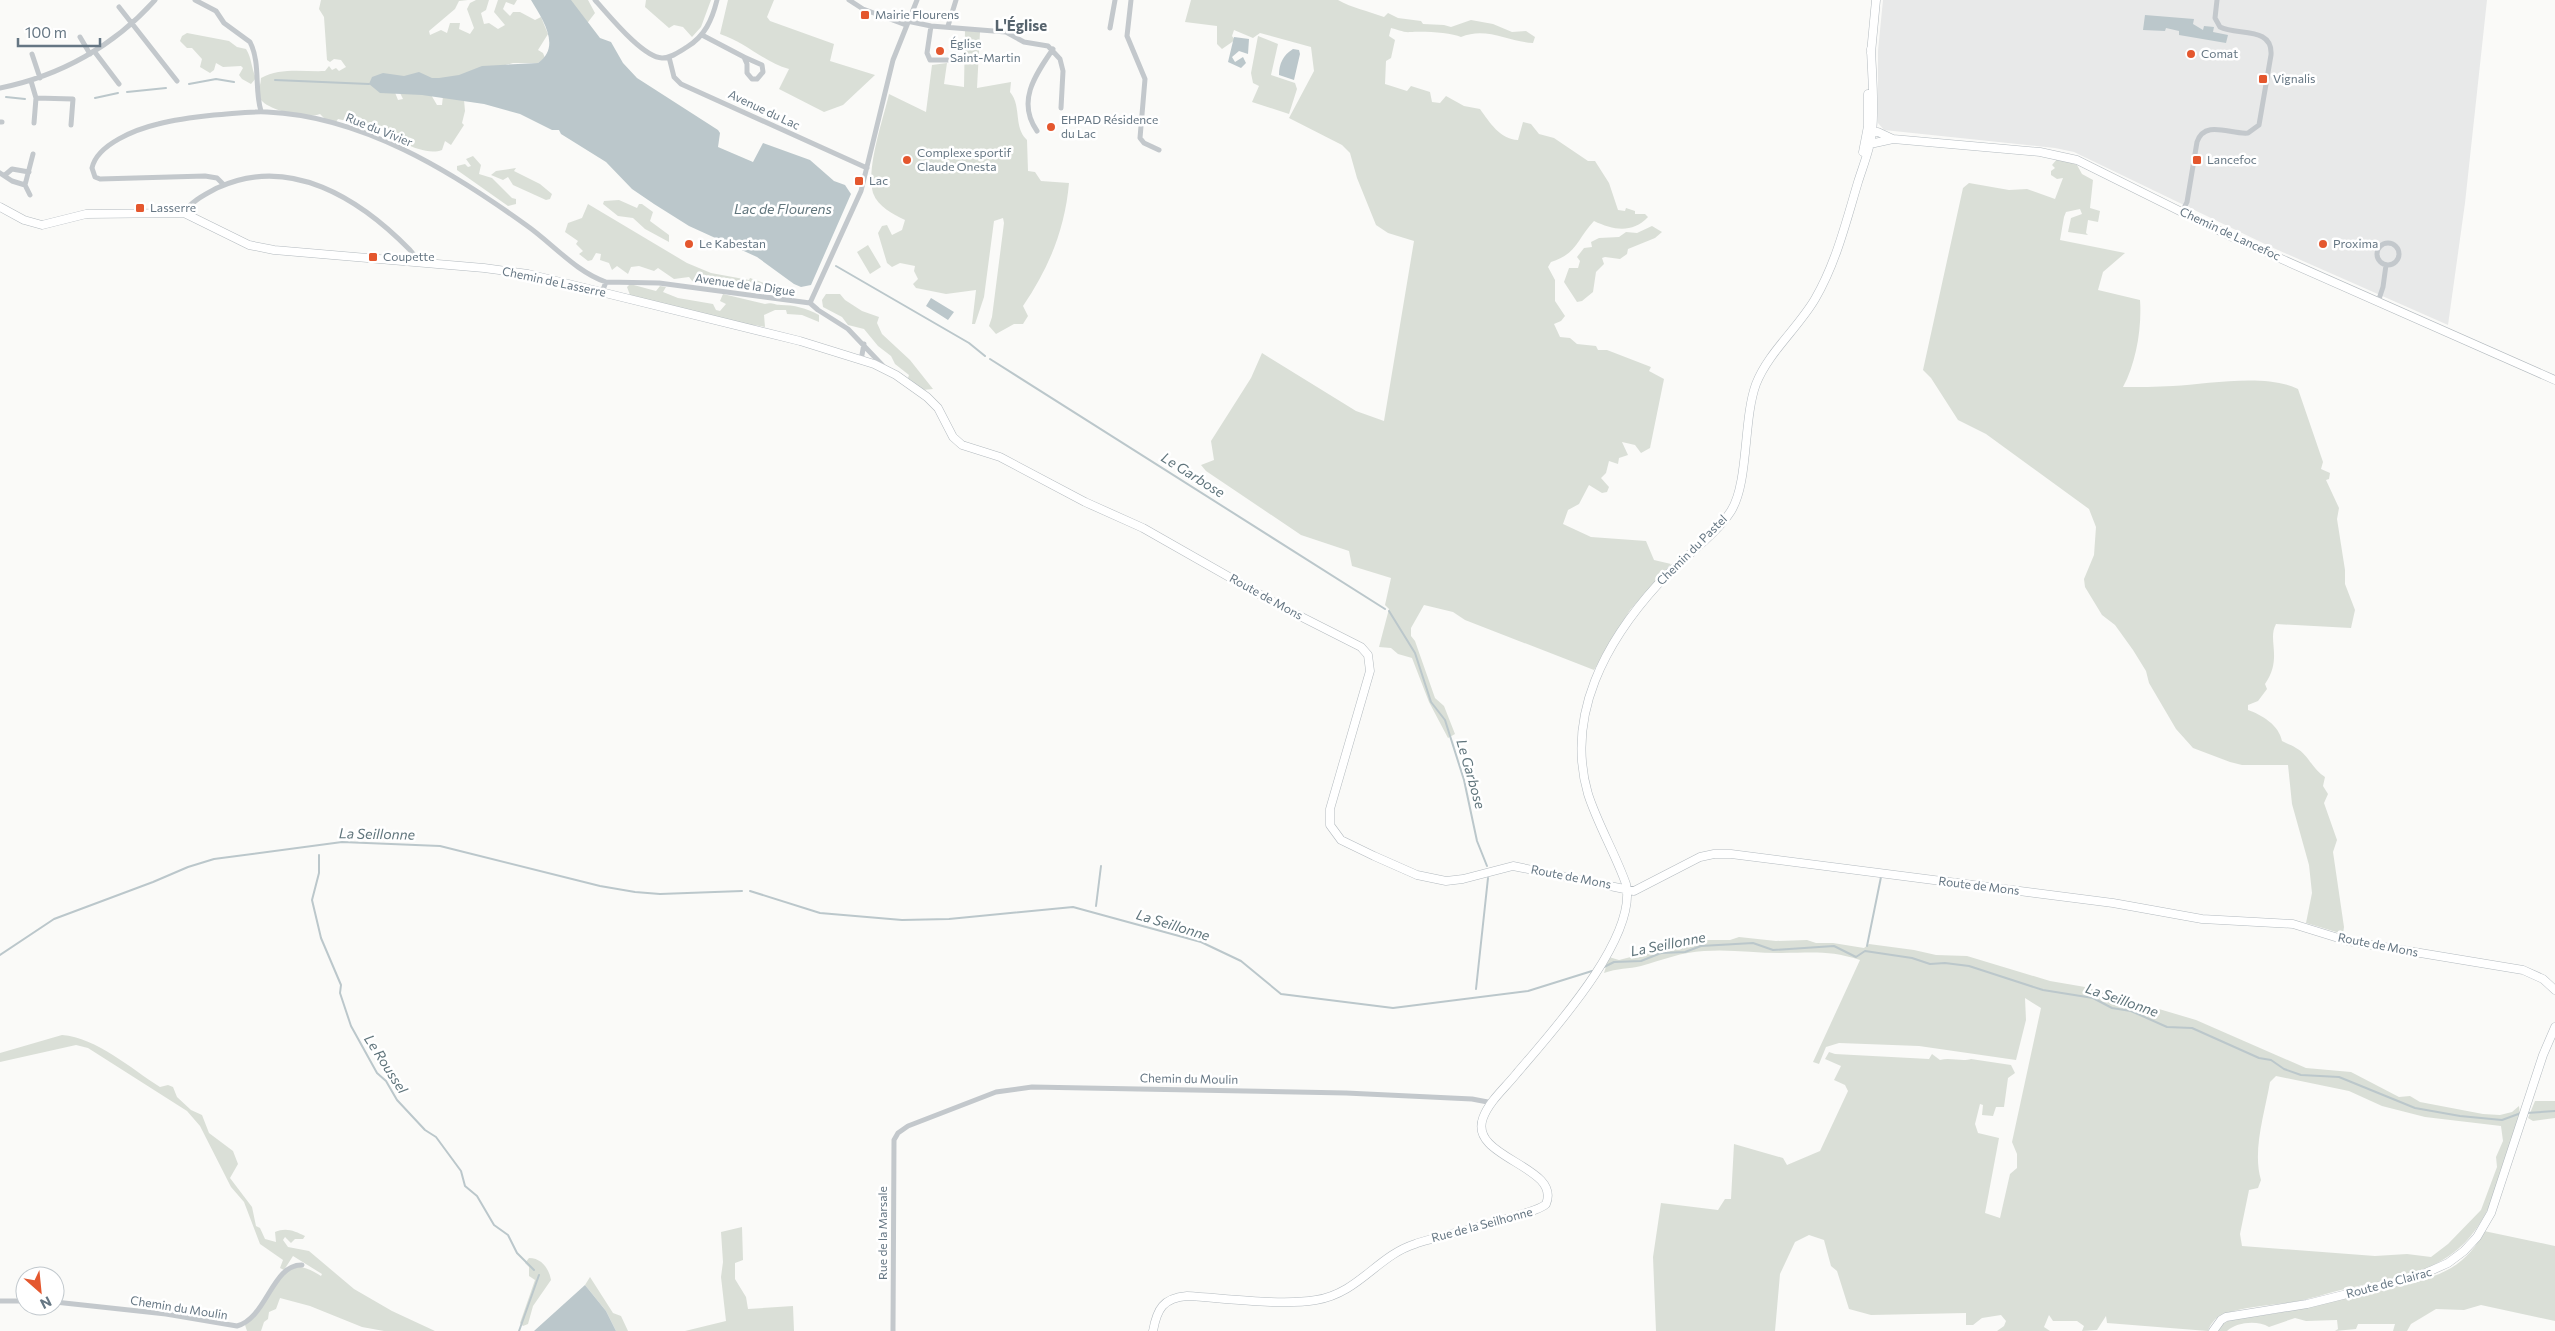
<svg xmlns="http://www.w3.org/2000/svg" width="2555" height="1331" font-family="Commissioner,sans-serif">
<rect width="100%" height="100%" fill="#fafaf8"/>
<path fill="#e8e9e9" d="M1883,0H2487L2465,203L2448,325L2269,246L2074,152L2055,148L1884,130L1878,123V51Z"/>
<path fill="#dadfd7" fill-rule="evenodd" d="M321,0H468L459,1L455,9L429,31L430,35L441,30L447,33L450,23H460L459,29L470,34L474,28L467,9L470,3L476,0H489L486,10L481,13L484,24L489,23L498,29L505,25L494,12L498,0H517L514,5L506,2L503,9L510,16L513,12H520L535,20L541,17L548,34L538,50L543,53L545,58L538,63H513L459,78L394,90L398,100L403,99L399,91L430,93L437,105H442L443,96L464,100L465,111L462,123L464,125L451,145L445,141L442,150C423,157 396,138 377,130L370,133L360,129L356,123L338,119L336,122L325,119L320,114C307,119 270,111 261,100C256,94 261,85 261,78C281,67 304,72 325,71L329,66L332,70L336,68L339,71L346,67L341,60L334,59L330,62L327,60L324,17L319,9Z
M565,0H588L595,13L585,26Z
M646,0H711L701,27L692,37L683,27L674,25L669,28L645,7Z
M728,0H774L767,17L770,21L834,44L830,61L875,75L843,105L824,112L779,89L789,69C764,62 745,42 720,34Z
M1191,0H1338C1352,8 1368,11 1384,17L1388,13L1398,18L1421,21L1423,24L1444,25L1451,27L1471,20L1493,24L1512,32L1526,31L1535,37L1533,43C1509,42 1486,26 1461,37C1451,32 1422,31 1410,32C1405,33 1396,29 1391,28L1389,36L1395,40L1391,58L1386,61L1385,84L1407,91L1411,86L1430,92L1432,102L1440,103L1446,96L1464,106L1480,109C1490,123 1500,139 1518,140L1523,122L1531,124L1539,134L1554,138L1588,161H1595L1609,183L1618,210L1625,211L1626,208L1635,211V214H1645L1648,217C1632,234 1613,230 1594,221C1577,239 1577,254 1551,262L1548,267L1555,280V301L1565,316L1561,321L1554,324L1560,337L1570,338L1577,344L1596,346L1598,350H1607L1651,367L1649,371L1664,379L1650,448L1641,453L1635,445L1622,442L1628,455L1619,458L1618,464L1609,461L1606,473L1601,478L1609,487L1607,492L1602,493L1589,485L1579,504L1568,510L1563,524L1591,537L1646,541L1654,560L1671,564L1630,610L1594,670L1465,620L1453,612L1424,605L1411,628V636L1415,641L1435,698L1444,706L1455,734L1448,738L1429,702L1412,658L1398,654L1391,648L1379,647L1389,609L1385,605L1391,578L1352,566L1349,551L1301,535L1206,471L1201,465L1214,460L1211,441L1251,378L1262,353L1356,411L1384,421L1414,241L1388,233L1376,225L1357,178L1350,153L1342,145L1289,118L1314,71L1311,47L1260,33L1253,38L1234,30L1232,36L1235,40L1222,49L1217,44V26L1185,22Z
M965,30L980,32L977,88L1011,82L1010,92C1022,106 1013,127 1027,140L1028,171L1035,172L1041,181L1069,183C1065,229 1049,268 1023,306L1028,316L1023,324H1014L996,334L989,326L992,317L1004,223L1003,218L994,221L984,297L975,324H972L976,290L946,294L916,288L913,284L918,279L914,271L915,266L900,263L892,267L887,263L878,233L882,226L887,225L892,235L902,230L905,220C893,214 878,207 873,193C866,168 883,120 889,94L926,112L932,65L947,63L944,84L964,87Z
M187,33L229,41L237,47L246,49C252,58 251,68 256,78L251,84L242,79L239,75L243,68L241,66L223,67L216,63L214,70L210,73L200,67L202,59L192,48H187L180,41L182,36Z
M1258,36L1278,44L1271,75L1295,83L1297,89L1289,114L1252,102L1259,86L1253,83L1251,73Z
M473,156L481,165L479,174L492,178L512,198L516,199V204L508,206L457,170V166L465,164L468,167L471,166L466,159Z
M2058,158L2077,165L2082,174L2093,180L2090,208L2100,211L2098,222L2088,220L2086,233L2088,235L2068,232L2071,218L2082,214L2080,209L2066,212L2064,217L2060,240L2125,253L2103,272L2098,290L2140,300C2142,328 2136,363 2123,387C2139,387 2156,387 2173,386C2208,384 2266,373 2298,389L2323,462L2321,469L2330,473L2329,479L2326,480L2339,508L2337,519L2345,570V584L2355,610L2351,628L2276,624C2267,640 2283,658 2265,684L2267,689L2258,701L2248,705V710C2262,715 2279,725 2282,741C2287,744 2292,745 2296,748C2308,754 2312,769 2325,777L2323,786L2328,794L2324,803L2337,840L2333,852L2344,927L2343,934L2306,923L2312,893L2309,865L2292,804L2288,765H2242L2230,762L2193,748L2176,729L2149,683L2146,671L2133,650L2115,625L2102,615L2085,587L2084,579L2094,555L2096,527L2089,509L1986,434L1958,420L1931,378L1923,370L1963,188L1969,183L2009,190L2027,189L2055,199L2063,178L2057,179L2051,175V171L2055,168L2052,165Z
M516,168L514,171L540,184L552,194L550,199L546,200L513,185L508,177L503,180L491,175L496,171Z
M619,200L637,208L639,204H642L653,212L650,221L669,235V242L645,229L633,218L618,216L603,204L604,201Z
M588,204L687,263L711,273L749,280L750,278L764,283L761,289L755,286L759,292L745,290V286L693,282L689,277L674,279L658,268L654,271L639,266L631,267L628,274L617,266L612,270L609,263L600,260L601,254L596,253L592,260L588,261L579,254L583,251L576,244L578,241L565,232L568,223L582,218Z
M1652,226L1662,232L1655,238L1628,249L1627,254L1620,259L1605,257L1602,258L1604,264L1596,272L1593,292L1582,301L1577,302L1564,282L1569,268H1578L1580,261L1577,257L1584,248L1592,247L1591,242L1599,238L1619,237L1626,232L1637,233Z
M868,245L881,267L870,274L857,252Z
M630,284L656,291L660,286L666,287L663,292L678,298L713,304L716,310L720,311L726,304L720,301L723,294L765,304C772,302 774,305 781,305C794,305 806,308 819,315V322L802,315L787,314L786,310H775L764,315L765,327L754,325L745,326L639,300L630,295L627,287Z
M826,294H840L845,300L862,311L879,317L877,323L882,334L910,360L933,389L923,390L908,378L909,375L895,364L891,356L878,346L864,329L848,325L842,317L823,307L822,300Z
M1739,937L1776,941L1807,940L1816,943H1833L1864,948L1869,944L1914,950L1936,955L1967,956L2050,981L2085,987L2196,1020L2306,1068L2351,1072L2399,1097L2410,1096L2420,1102L2483,1114L2500,1115L2512,1112L2519,1106L2520,1116C2505,1160 2495,1218 2458,1249C2427,1276 2383,1280 2345,1289C2328,1293 2311,1299 2293,1302C2270,1306 2244,1306 2222,1315C2216,1317 2210,1324 2208,1331L2107,1323L2106,1316L2097,1330L2082,1331L2084,1326L2077,1321H2053L2049,1315L2044,1327L2050,1331H1997L2004,1326L2006,1321L2001,1315L1982,1318L1973,1325H1966V1313L1871,1315L1849,1309L1837,1271L1831,1266L1824,1240L1809,1235L1795,1242L1780,1274L1775,1331H1656L1653,1257L1661,1203L1718,1210L1725,1199H1731L1734,1144L1783,1158L1787,1165L1820,1151L1848,1091L1845,1085L1834,1080L1841,1066L1825,1059L1829,1052L1835,1054L1929,1059L1932,1054L1940,1060C1950,1057 1962,1062 1971,1059L2011,1065L2015,1073L2008,1078L2004,1107H1996L1993,1116L1982,1115L1983,1105L1980,1104L1975,1124L1978,1133L1999,1138L1985,1213L2000,1218L2010,1174L2017,1168V1154L2012,1142L2041,1008L2025,998L2026,1020L2016,1060L1919,1046L1839,1043L1826,1047L1819,1064L1813,1062L1860,960C1829,950 1812,953 1781,953C1755,953 1730,949 1704,951C1682,952 1662,960 1641,966C1629,969 1617,968 1604,973L1609,957L1619,960L1697,940H1730ZM2276,1076L2349,1091L2382,1106L2425,1117L2501,1126L2503,1141L2496,1157L2497,1167L2481,1210L2448,1244L2431,1257L2407,1254L2375,1256L2242,1246L2240,1234L2249,1190L2258,1188L2261,1180C2252,1151 2265,1112 2270,1082Z
M62,1035C97,1038 130,1068 160,1087L168,1085L173,1087L177,1097L191,1110L202,1115L209,1133L233,1151L238,1164L230,1178L252,1207L256,1226L260,1228L265,1239L276,1242L275,1232C286,1227 295,1231 305,1236L303,1239H295L291,1243L285,1237L283,1240L288,1247L309,1251L354,1289L392,1311L435,1331H384L362,1327L310,1306L280,1298L276,1309L269,1312L268,1319L264,1322L261,1331H247L245,1325C265,1313 274,1274 295,1267C304,1265 314,1272 321,1276L322,1274L293,1256L284,1270L280,1268L283,1260L260,1244L244,1202L231,1187L200,1126L187,1111L88,1048L76,1045L0,1062V1053Z
M2535,1101H2555V1118L2533,1121L2528,1118Z
M742,1227L743,1260L735,1263V1279L746,1297L748,1309L793,1306L794,1331H685L726,1321L721,1277L723,1262L721,1232Z
M2484,1231L2555,1246V1321L2481,1305L2464,1310L2436,1309L2411,1324L2407,1331H2393L2395,1324H2358L2356,1329L2335,1331L2338,1329L2337,1320L2306,1321L2295,1318L2269,1327C2257,1320 2237,1322 2227,1331H2218L2223,1323L2233,1319C2283,1314 2326,1303 2375,1291C2400,1285 2429,1281 2451,1268C2466,1259 2477,1246 2484,1231Z
M529,1258C542,1258 549,1269 551,1280L533,1306L528,1324L523,1326L520,1323L535,1280L529,1276V1267L525,1263Z
M590,1277L613,1313L621,1316L628,1331H616L606,1311L585,1285Z"/>
<path fill="#bbc7cb" d="M531,0H571L600,38L611,42L623,63L637,78L718,130L720,133L718,147L753,162L763,143L810,160L834,181L845,185L851,194L811,285L801,287L794,284L757,257L689,226L654,204L632,189L606,162L561,134L559,130H552L520,114L484,104L422,95L380,93L369,84L372,77L383,73L404,76L419,72L432,78H439L459,75L482,66L538,63C562,47 542,18 531,0Z
M2145,15L2194,19L2193,24L2203,30L2204,26L2214,27L2213,32L2228,35L2226,43L2179,35V31L2166,28L2165,31L2143,30Z
M1234,37L1249,39L1248,54L1239,51L1232,57L1235,62L1243,57L1246,63L1241,68L1228,62Z
M1293,49L1299,50L1300,54L1294,80L1279,75C1279,64 1283,55 1293,49Z
M931,298L954,312L948,320L926,306Z
M585,1285L606,1311L616,1331H534Z"/>
<g fill="none" stroke-linecap="round" stroke-linejoin="round">
<path stroke="#bbc7cb" stroke-width="2" d="M275,80L369,84
M189,84L216,79L234,82
M127,92L166,88
M6,97L25,99
M95,98L118,93
M836,266L969,343L985,356
M990,359L1385,609
M1389,611L1415,653L1431,702L1445,720L1464,780L1477,841L1487,866
M319,855V873L312,900L321,938L341,985L340,993L351,1026L377,1073L386,1081L397,1100L425,1130L436,1137L461,1171L465,1186L477,1196L494,1225L508,1235L517,1253L534,1270
M750,891L820,913L902,920L949,919L1073,907L1201,942L1241,961L1281,994L1393,1008L1528,991L1592,971
M1096,906L1101,866
M1867,946L1881,877
M0,955L54,919L153,882L188,867L214,859L342,842L440,846L600,886L635,892L660,894L742,891
M1604,967L1614,962L1641,961L1661,953L1685,952L1701,946L1753,943L1773,950L1834,946L1856,957L1865,951L1912,958L1930,964L1945,963L1969,966L2043,990L2093,998L2112,1008L2131,1011L2167,1027L2192,1028L2259,1058L2271,1060L2284,1069L2301,1075L2339,1077L2415,1108L2460,1116L2502,1120L2521,1113
M1476,989L1488,878
M2526,1113L2555,1111
M519,1331L539,1275"/>
<defs>
<path id="secondary" d="M1871,53L1876,0
M1867,132H1878L1893,139L2040,152L2077,160L2234,238L2555,380
M1866,142L1870,144L1893,139
M1863,152L1868,126V94
M0,207L24,220L42,225L86,214L184,213L249,245L274,250L484,268L528,274L800,341L874,364L896,375L927,397L938,408L953,437L962,445L1000,457L1085,502L1143,528L1282,607L1361,647L1368,655L1370,671L1330,809V825L1341,840L1374,856L1417,875L1446,881L1463,879L1513,866L1634,891L1700,857L1714,854H1731L2113,903L2202,919L2293,924L2348,941L2523,970L2543,979L2555,990
M1153,1331C1157,1309 1163,1298 1187,1296C1224,1298 1281,1306 1316,1300C1359,1293 1377,1256 1415,1244C1436,1236 1536,1215 1546,1204C1562,1166 1468,1158 1483,1118C1489,1101 1506,1087 1517,1073C1551,1033 1638,938 1626,884C1615,853 1598,825 1588,794C1565,715 1606,641 1659,583C1680,560 1715,536 1731,511C1749,482 1743,419 1756,384C1768,353 1798,328 1815,299C1836,263 1846,222 1858,182C1863,166 1870,149 1872,133C1875,105 1872,76 1871,49
M2213,1331L2221,1320L2226,1317L2307,1304L2419,1276L2448,1263L2464,1251L2477,1237L2491,1213L2543,1055L2555,1027"/>
</defs>
<use href="#secondary" stroke="#b3babf" stroke-width="9"/>
<path stroke="#c3c8cc" stroke-width="5" d="M195,0L216,11L224,23L250,42C261,64 254,89 261,111
M595,0C608,14 642,57 662,58C671,58 679,52 687,47C705,36 712,20 717,0
M849,0L863,9L906,25
M1131,0L1127,36L1145,79L1140,138L1144,143L1159,150
M119,7L177,81
M907,21L931,26L1006,32L1024,42L1048,46L1060,59L1063,71L1061,108
M931,26L927,53L930,60H961
M948,26L956,0
M1110,28L1115,0
M702,35L744,57L747,64V73L752,79H757L763,72L762,65L744,57
M80,37L90,54
M94,51L119,84
M32,54L40,78
M669,57L674,77L681,84L867,168
M31,81L36,98L34,123
M0,88C60,76 114,46 155,0
M36,98L73,99L71,125
M0,122H2
M1037,131C1016,101 1036,74 1053,49
M0,173L12,181L25,185L30,195
M5,175L12,169L29,172
M25,185L33,154
M224,185L217,178L205,176L100,179L95,177L92,168C97,144 137,129 158,124C177,119 195,117 214,115C232,114 249,111 267,112C362,116 451,171 526,225C552,243 576,272 606,282
M2182,212L2187,202L2197,142C2205,119 2231,135 2248,133L2259,125L2271,55C2273,26 2237,36 2220,27L2215,18L2217,0
M184,213C191,201 206,194 217,188C290,154 360,199 410,250L415,256V263
M2377 254a11 11 0 1 1 22 0a11 11 0 1 1-22 0Z
M602,292L606,282L659,283L810,303
M2378,302L2383,287L2386,265
M810,303L861,191L893,60L917,0
M810,303L818,310L848,329L886,369
M861,360L864,344
M0,1301H25
M55,1302L166,1314L237,1326C267,1318 272,1264 302,1265
M893,1331L894,1140L898,1133L908,1126L996,1092L1032,1087L1346,1093L1472,1099L1493,1103"/>
<use href="#secondary" stroke="#fff" stroke-width="8"/>
</g>
<g fill="#e4572e" stroke="#fff" stroke-width="2">
<rect x="860" y="10" width="10" height="10" rx="2.5"/>
<circle cx="940" cy="51" r="5"/>
<circle cx="2191" cy="54" r="5"/>
<rect x="2258" y="74" width="10" height="10" rx="2.5"/>
<circle cx="1051" cy="127" r="5"/>
<circle cx="907" cy="160" r="5"/>
<rect x="2192" y="155" width="10" height="10" rx="2.5"/>
<rect x="854" y="176" width="10" height="10" rx="2.5"/>
<rect x="135" y="203" width="10" height="10" rx="2.5"/>
<circle cx="689" cy="244" r="5"/>
<circle cx="2323" cy="244" r="5"/>
<rect x="368" y="252" width="10" height="10" rx="2.5"/>
</g>
<g text-anchor="middle" stroke-width="5" stroke-linejoin="round" paint-order="stroke">
<g font-size="12" fill="#657683" stroke="#fff" text-anchor="start">
<text x="875" y="19">Mairie Flourens</text>
<text x="950" y="48">Église<tspan x="950" dy="14">Saint-Martin</tspan></text>
<text x="2201" y="58">Comat</text>
<text x="2273" y="83">Vignalis</text>
<text x="1061" y="124">EHPAD Résidence<tspan x="1061" dy="14">du Lac</tspan></text>
<text x="917" y="157">Complexe sportif<tspan x="917" dy="14">Claude Onesta</tspan></text>
<text x="2207" y="164">Lancefoc</text>
<text x="869" y="185">Lac</text>
<text x="150" y="212">Lasserre</text>
<text x="699" y="248">Le Kabestan</text>
<text x="2333" y="248">Proxima</text>
<text x="383" y="261">Coupette</text>
</g>
<g font-size="12" fill="#657683" stroke="#fff">
<text transform="translate(764 110) rotate(25)" y="4">Avenue du Lac</text>
<text transform="translate(379 130) rotate(22)" y="4">Rue du Vivier</text>
<text transform="translate(2230 234) rotate(25)" y="4">Chemin de Lancefoc</text>
<text transform="translate(554 282) rotate(12)" y="4">Chemin de Lasserre</text>
<text transform="translate(745 285) rotate(8)" y="4">Avenue de la Digue</text>
<text transform="translate(1692 550) rotate(-45)" y="4">Chemin du Pastel</text>
<text transform="translate(1266 597) rotate(29)" y="4">Route de Mons</text>
<text transform="translate(1571 877) rotate(11)" y="4">Route de Mons</text>
<text transform="translate(1979 886) rotate(7)" y="4">Route de Mons</text>
<text transform="translate(2378 945) rotate(11)" y="4">Route de Mons</text>
<text transform="translate(1189 1079) rotate(1)" y="4">Chemin du Moulin</text>
<text transform="translate(1482 1225) rotate(-15)" y="4">Rue de la Seilhonne</text>
<text transform="translate(883 1233) rotate(-90)" y="4">Rue de la Marsale</text>
<text transform="translate(2389 1283) rotate(-15)" y="4">Route de Clairac</text>
<text transform="translate(179 1308) rotate(9)" y="4">Chemin du Moulin</text>
</g>
<g font-size="14" font-style="italic" fill="#60757c" stroke="#fff">
<text x="783" y="214">Lac de Flourens</text>
<text transform="translate(1193 475) rotate(32)" y="5">Le Garbose</text>
<text transform="translate(1471 774) rotate(74)" y="5">Le Garbose</text>
<text transform="translate(377 834) rotate(1)" y="5">La Seillonne</text>
<text transform="translate(1173 925) rotate(17)" y="5">La Seillonne</text>
<text transform="translate(1668 944) rotate(-11)" y="5">La Seillonne</text>
<text transform="translate(2122 1000) rotate(19)" y="5">La Seillonne</text>
<text transform="translate(386 1064) rotate(57)" y="5">Le Roussel</text>
</g>
<g font-size="15" font-weight="bold" fill="#57646e" stroke="#fff">
<text x="1021" y="31">L'Église</text>
</g>
</g>
<g transform="translate(40 1291) rotate(153)"><circle r="24" fill="#ffffff" stroke="#c1c8cd"/>
<path d="M0-4L9 19L0 12L-9 19Z" fill="#e4572e"/>
<text y="-8" font-size="14" font-weight="bold" text-anchor="middle" fill="#657683">N</text>
</g>
<path d="M18 38v8h82v-8" fill="none" stroke="#657683" stroke-width="2.5"/>
<text x="25" y="38" font-size="15" fill="#657683" stroke="#ffffff" stroke-width="4" paint-order="stroke">100 m</text>
</svg>
